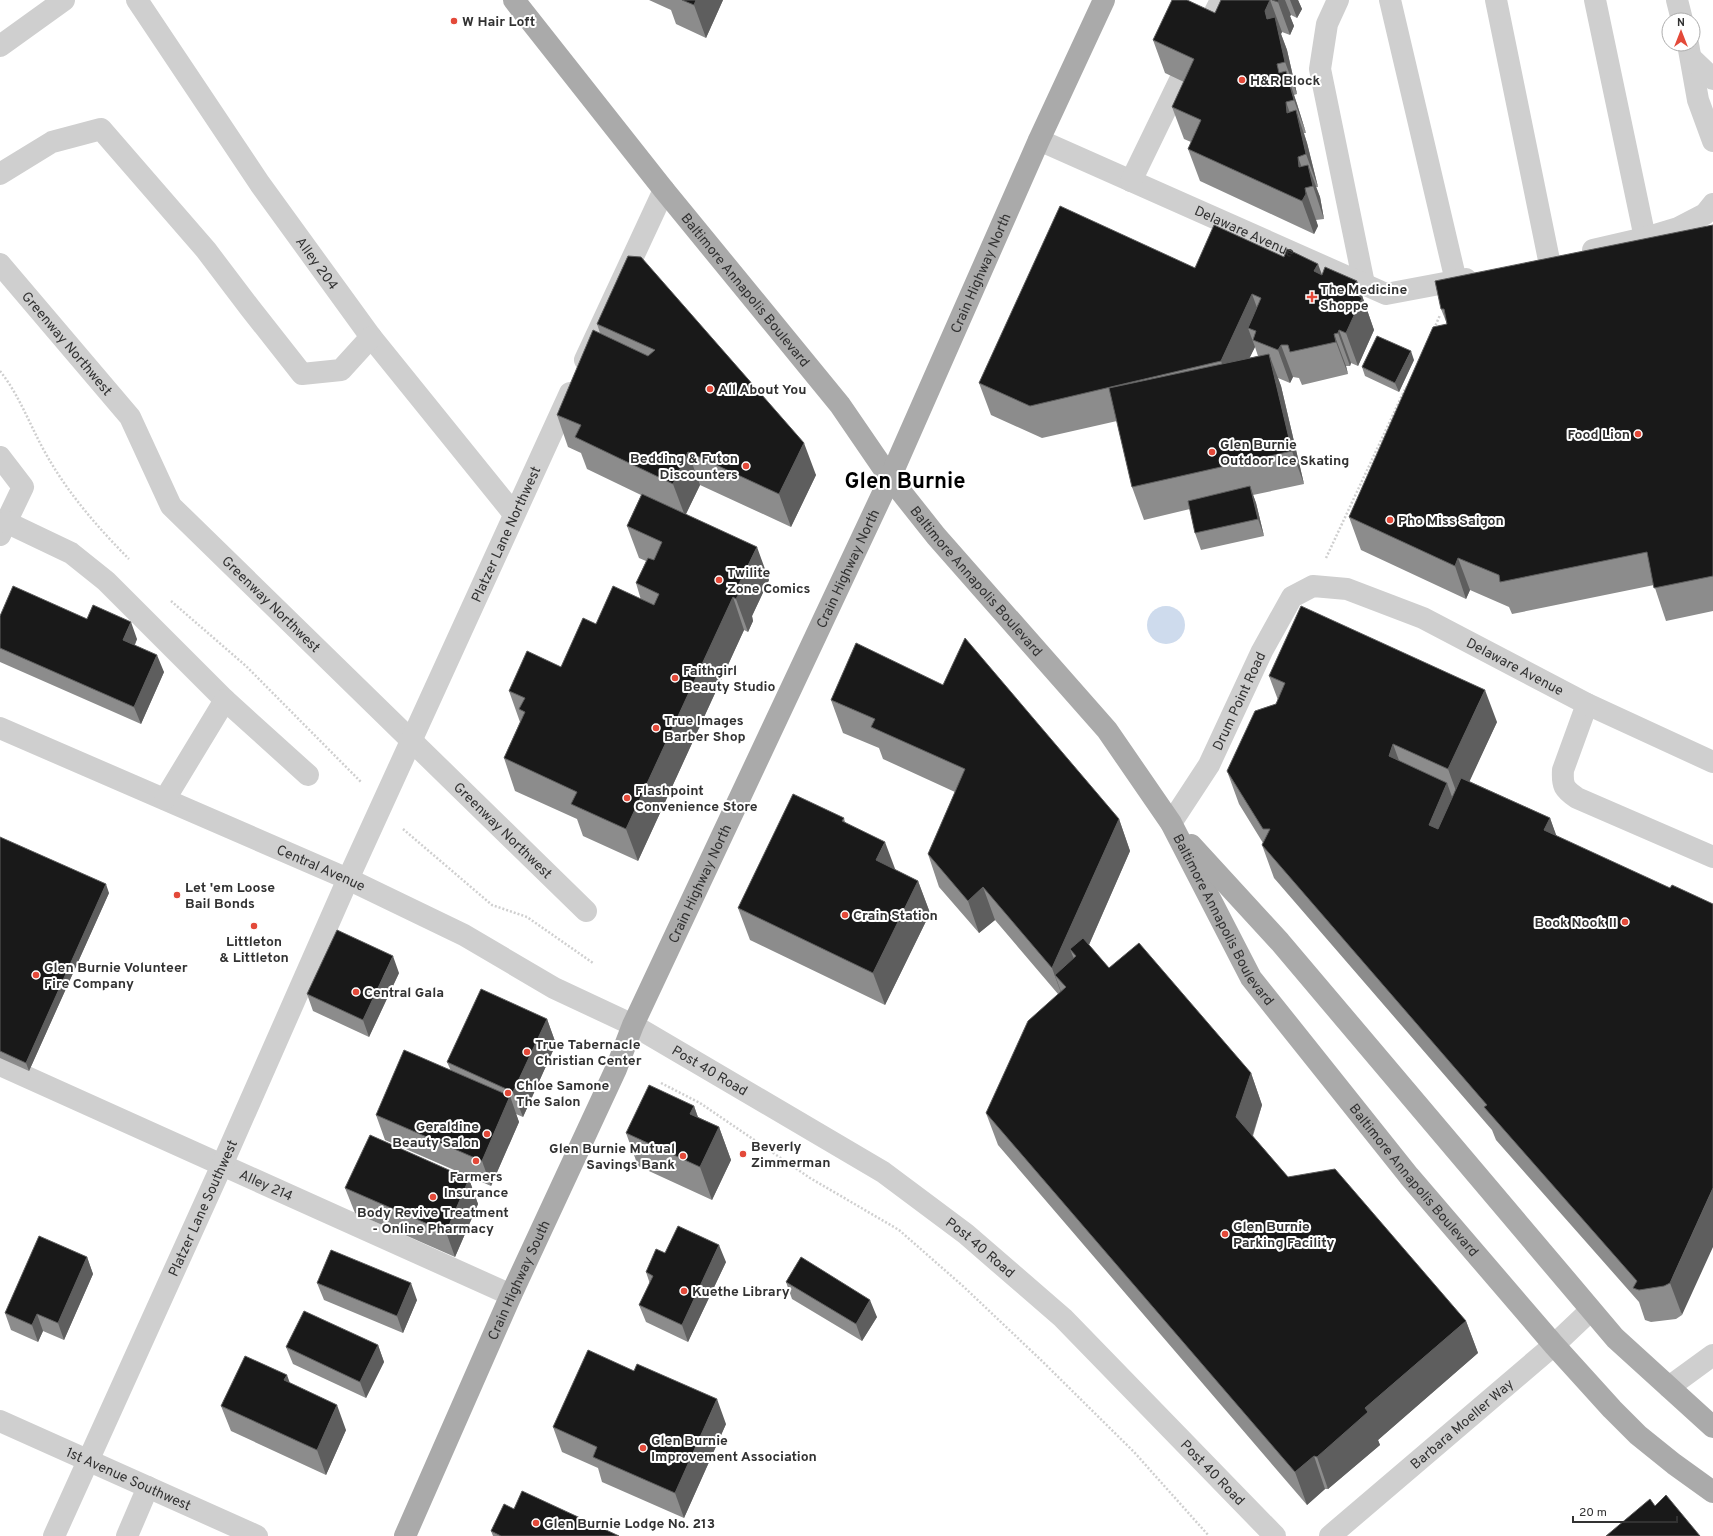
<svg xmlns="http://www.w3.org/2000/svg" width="1713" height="1536" font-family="Overpass,sans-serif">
<rect width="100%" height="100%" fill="#fff"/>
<path fill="#cedbed" d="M1147 625a19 19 0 1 1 38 0a19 19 0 1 1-38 0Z"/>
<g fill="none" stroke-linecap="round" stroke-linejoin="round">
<path stroke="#cfcfcf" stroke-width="2.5" stroke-dasharray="2 2" stroke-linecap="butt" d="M1434,329L1440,315
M0,371C20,396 30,426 46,454C67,492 98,528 129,559
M1326,558L1406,387
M171,601L246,666L361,782
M403,829L492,905L527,917L593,963
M661,1083L700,1103L810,1178L899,1230L964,1287L1042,1361L1134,1452L1209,1536"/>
<g stroke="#cfcfcf" stroke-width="22">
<path id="s1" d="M137,0L260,184L371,337L514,514"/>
<path d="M1338,0L1327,24L1320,69L1364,284"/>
<path d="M1390,0L1456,281"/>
<path d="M1496,0L1549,260"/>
<path d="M1595,0L1645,238"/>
<path d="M1677,0L1682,20"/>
<path d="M1204,34L1221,0"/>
<path d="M1688,44L1698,100L1713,141"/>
<path d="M0,46L64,0"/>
<path d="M1691,58L1713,79"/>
<path id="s2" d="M1039,140L1386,294L1466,279"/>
<path d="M0,174L52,142L101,129L206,250L250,308L302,374L341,370L371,337"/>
<path d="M1131,181L1180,80"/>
<path d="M1593,250L1645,238L1678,228L1705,214L1713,204"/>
<path id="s3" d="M0,264L130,417L171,506L586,911"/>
<path d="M585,360L664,190"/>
<path d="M0,457L23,487L0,535"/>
<path d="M6,522L71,553L106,581L225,700"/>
<path d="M1587,704L1563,770C1562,786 1564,789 1577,798L1713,857"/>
<path id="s4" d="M0,728L348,879L464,935L554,988L633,1025L883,1172L966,1234L1063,1318L1275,1536"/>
<path d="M165,799L225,700L308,775"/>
<path id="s5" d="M1171,823L1209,765L1262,651L1292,597L1313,586L1347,589L1423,618L1587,704L1713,762"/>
<path id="s6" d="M0,1065L511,1295"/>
<path d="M1669,1387L1713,1355"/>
<path id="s7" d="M0,1421L257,1536"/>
<path id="s8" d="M54,1536L222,1165L348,879L570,393"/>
<path d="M127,1536L148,1487"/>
<path id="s9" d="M1330,1536L1554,1345L1591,1310"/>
</g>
<g stroke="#aaa" stroke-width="22">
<path id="s10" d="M514,0L664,190L840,405L890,478L936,536L1107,730L1171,823L1251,978L1409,1176L1554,1345L1612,1409L1638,1435L1674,1464L1713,1492"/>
<path d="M1191,845L1280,942L1615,1338L1713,1427"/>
<path id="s11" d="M405,1536L511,1295L616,1069L633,1025L890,478L1039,140L1104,0"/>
</g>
</g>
<path fill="#8c8c8c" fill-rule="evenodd" d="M649,0H723L706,38L676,24L671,10Z
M1221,0H1298L1302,9L1297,18L1291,15L1290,16L1294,26L1290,35L1282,32L1281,34L1287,50L1297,94L1294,95L1297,104L1306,133H1304L1307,143L1318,187H1316L1320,197L1324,219L1316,220L1318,226L1314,234L1200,181L1188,149L1191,142L1184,139L1172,107L1184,82L1165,73L1153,40L1215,13Z
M1713,225V611L1666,621L1654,585L1512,614L1509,607L1470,590L1466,599L1361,550L1349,517L1447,324L1441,309Z
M628,256L816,475L791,527L700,485L686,514L769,580L752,616L753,621L748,632L744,630L638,861L583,836L577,819L515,791L504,758L520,722L509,691L561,667L596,624L641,600L636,583L646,561L639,558L627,526L641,495L587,469L581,453L568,447L557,415L600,333L597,324Z
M1195,268L1322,274L1357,281L1374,330L1358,366L1351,363L1350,366H1346L1348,374L1302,385L1299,378L1293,377L1290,383L1278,378L1281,386L1304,484L1253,495L1256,503L1264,536L1201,550L1195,533L1190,509L1144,520L1132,487L1117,421L1042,438L991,415L979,383ZM1255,347L1258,356L1249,358Z
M1414,360L1399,392L1365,376L1362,367Z
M0,616L87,619L137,639L135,645L164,672L141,724L0,662Z
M1269,676L1497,722L1469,781L1550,818L1556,836L1682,1315L1676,1319L1651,1322L1645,1320L1639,1302L1496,1140L1492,1130L1274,878L1262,845L1263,843L1239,804L1227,771L1276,704L1278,700Z
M831,700L1119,819L1130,851L1089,945L1109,968L1251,1073L1262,1105L1253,1136L1288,1177L1466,1321L1478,1353L1378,1440L1380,1445L1328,1489H1325L1307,1505L998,1145L986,1113L1058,994L995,920L979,933L939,887L928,854L955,792L883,759L879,748L843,733Z
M844,818L845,822L895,870L918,881L930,913L885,1005L750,940L738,908Z
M0,837L109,893L29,1071L0,1058Z
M399,973L369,1037L313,1011L307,994Z
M547,1019L556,1044L523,1117L516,1114L519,1122L491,1186L385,1140L376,1115L451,1071L447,1062Z
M694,1106L698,1117L719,1127L731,1160L712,1200L638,1166L626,1133Z
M469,1179L478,1204L455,1257L355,1213L345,1188Z
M665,1253L726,1262L688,1342L646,1322L639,1305L650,1284L646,1272Z
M87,1257L93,1274L64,1340L43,1331L38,1342L11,1330L5,1313Z
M786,1282L877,1317L862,1341L792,1299Z
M317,1283L417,1300L403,1333L324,1300Z
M378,1345L384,1362L366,1398L293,1364L286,1347Z
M221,1406L346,1430L326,1475L231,1431Z
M726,1424L684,1518L602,1482L598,1468L562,1452L553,1427Z
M514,1509L619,1536H493L491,1531Z"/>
<path fill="#5e5e5e" d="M696,0H723L706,38L694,5Z
M1270,0L1282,32L1281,34L1287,50L1297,94L1285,62L1267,19L1265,11Z
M1279,0H1285L1291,15L1290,16L1294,26L1290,35L1278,2Z
M1290,0H1298L1302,9L1297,18Z
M1286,71L1297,104L1306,133L1294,100Z
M1286,102L1298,135L1287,113Z
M1296,110L1307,143L1318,187L1306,154Z
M1298,157L1309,187L1299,167Z
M1308,165L1320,197L1324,219L1313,186Z
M1305,188L1316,220L1318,226L1314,234L1302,201Z
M1318,264L1330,296L1314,271Z
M1357,281L1374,330L1358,366L1346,333L1352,288Z
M1252,294L1264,327L1256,331L1248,328L1255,347L1232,394L1221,361Z
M1339,330L1351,363L1350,366L1338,333Z
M1334,334L1346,366L1348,374L1336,342Z
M1281,345L1293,377L1290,383L1278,350Z
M1411,351L1414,360L1399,392L1395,383Z
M1269,354L1281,386L1304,484L1292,451Z
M804,443L816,475L791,527L779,494Z
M688,452L700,485L685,516L673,484Z
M1250,486L1256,503L1264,536L1258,519Z
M757,547L769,580L752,616L753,621L748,632L736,599L738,586Z
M1458,558L1470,590L1466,599L1455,566Z
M733,597L744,630L638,861L626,829Z
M131,622L137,639L129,657L123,640Z
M157,655L164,672L141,724L134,707Z
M1485,690L1497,722L1460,802L1448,769Z
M1393,744L1405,777L1389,756Z
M1447,783L1459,816L1440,857L1429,825Z
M1550,818L1562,851L1544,830Z
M1119,819L1130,851L1080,965L1076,956L1070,949L1078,969L1066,987L1055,975L1064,1000V1001L1052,968Z
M885,842L897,874L876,860Z
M918,881L930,913L885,1005L873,973Z
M106,884L109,893L29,1071L26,1063Z
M983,887L995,920L979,933L968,901Z
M393,956L399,973L369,1037L363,1020Z
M547,1019L556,1044L523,1117L513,1092Z
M1251,1073L1262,1105L1248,1149L1236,1117Z
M510,1096L519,1122L491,1186L482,1161Z
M694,1106L705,1138L690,1114Z
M719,1127L731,1160L712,1200L700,1167Z
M469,1179L478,1204L455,1257L446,1232Z
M1713,1188V1247L1682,1315L1670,1283Z
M719,1245L726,1262L688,1342L682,1325Z
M87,1257L93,1274L64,1340L58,1323Z
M411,1283L417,1300L403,1333L397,1316Z
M870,1300L877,1317L862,1341L856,1324Z
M37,1314L43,1331L38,1342L32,1325Z
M1466,1321L1478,1353L1378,1440L1380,1445L1328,1489L1317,1457L1365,1408Z
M378,1345L384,1362L366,1398L360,1382Z
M287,1375L296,1400L284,1380Z
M717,1399L726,1424L684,1518L675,1493Z
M337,1405L346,1430L326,1475L317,1450Z
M1314,1456L1325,1489L1307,1505L1295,1472Z"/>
<path fill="#191919" stroke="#5e5e5e" d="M682,0H696L694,5Z
M1172,0H1187L1215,13L1221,0H1270L1265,11L1267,19L1275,17L1285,62L1277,64L1279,73L1286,71L1294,100L1286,102L1287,113L1296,110L1306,154L1298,157L1299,167L1308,165L1313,186L1305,188L1306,194L1302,201L1188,149L1201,120L1172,107L1194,59L1153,40Z
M1272,0H1279L1278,2Z
M1060,206L1195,268L1214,225L1284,257L1287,249L1318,264L1314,271L1322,275L1325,267L1357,281L1352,288L1357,291L1356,294L1362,298L1346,333L1339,330L1338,333L1334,334L1336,342L1290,352L1288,345H1281L1278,350L1253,340L1256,331L1248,328L1261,298L1252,294L1221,361L1030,406L979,383Z
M1713,225V576L1654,588L1647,552L1500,582L1499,575L1458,558L1455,566L1349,517L1433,327L1447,324L1444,309H1441L1435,281Z
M628,256L641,257L804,443L779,494L688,452L673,484L575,437L581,425L557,415L593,330L648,356L655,350L597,324Z
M1377,336L1411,351L1395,383L1362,367Z
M1269,354L1292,451L1132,487L1109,388Z
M1250,486L1258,519L1195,533L1188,501Z
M642,494L757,547L738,586L742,588L736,599L733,597L626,829L571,804L577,792L504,758L525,712L519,709L525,698L509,691L527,651L561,667L583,618L596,624L613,586L654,605L659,594L636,583L648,558L654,560L662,542L627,526Z
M13,586L87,619L93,605L131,622L123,640L157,655L134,707L0,648V616Z
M1301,606L1485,690L1448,769L1393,744L1389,756L1447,783L1429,825L1438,829L1461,778L1550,818L1544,830L1670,888L1672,885L1713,904V1188L1670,1283L1664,1286L1639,1290L1633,1288L1637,1281L1484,1107L1487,1105L1262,845L1270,829H1263L1227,771L1255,711L1276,704L1285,683L1269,676Z
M965,638L1119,819L1052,968L983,887L968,901L928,854L965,769L871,727L875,719L831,700L856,643L943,685Z
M793,794L844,818L842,821L885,842L876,860L918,881L873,973L738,908Z
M0,837L106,884L26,1063L0,1051Z
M337,930L393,956L363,1020L307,994Z
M1083,938L1109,968L1139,943L1251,1073L1236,1117L1288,1177L1335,1169L1466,1321L1365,1408L1368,1412L1317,1457L1314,1456L1295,1472L986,1113L1028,1021L1066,987L1055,975L1076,956L1070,949Z
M481,989L547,1019L513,1092L447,1062Z
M404,1050L510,1096L482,1161L376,1115Z
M649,1085L694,1106L690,1114L719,1127L700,1167L626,1133Z
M370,1135L469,1179L446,1232L345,1188Z
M678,1226L719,1245L682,1325L639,1305L653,1276L646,1272L656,1249L665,1253Z
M39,1236L87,1257L58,1323L37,1314L32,1325L5,1313Z
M331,1250L411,1283L397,1316L317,1283Z
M801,1257L870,1300L856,1324L786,1282Z
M304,1311L378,1345L360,1382L286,1347Z
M588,1350L634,1371L637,1364L717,1399L675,1493L593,1457L597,1447L553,1427Z
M245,1356L287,1375L284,1380L337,1405L317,1450L221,1406Z
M522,1491L619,1536H501L491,1531L504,1504L514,1509Z
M1666,1495L1700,1536H1606L1650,1499L1655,1506Z"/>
<g fill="#e34939" stroke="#fff" stroke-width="1.5">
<circle cx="454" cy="21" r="4"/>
<circle cx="1242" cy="80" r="4"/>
<path d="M1310 291h4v4h4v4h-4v4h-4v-4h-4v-4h4z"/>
<circle cx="710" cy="389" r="4"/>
<circle cx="1638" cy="434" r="4"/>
<circle cx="1212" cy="452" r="4"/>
<circle cx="746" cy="466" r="4"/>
<circle cx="1390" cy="520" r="4"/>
<circle cx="719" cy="580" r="4"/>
<circle cx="675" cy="678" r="4"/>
<circle cx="656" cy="728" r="4"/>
<circle cx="627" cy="798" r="4"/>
<circle cx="177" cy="895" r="4"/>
<circle cx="845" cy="915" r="4"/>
<circle cx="1625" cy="922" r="4"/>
<circle cx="254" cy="926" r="4"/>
<circle cx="36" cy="975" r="4"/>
<circle cx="356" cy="992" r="4"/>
<circle cx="527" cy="1052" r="4"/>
<circle cx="508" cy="1093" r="4"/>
<circle cx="487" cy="1134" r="4"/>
<circle cx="743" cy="1154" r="4"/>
<circle cx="683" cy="1156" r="4"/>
<circle cx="476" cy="1161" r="4"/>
<circle cx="433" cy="1197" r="4"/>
<circle cx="1225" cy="1234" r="4"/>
<circle cx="684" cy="1291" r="4"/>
<circle cx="643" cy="1448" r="4"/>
<circle cx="536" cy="1523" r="4"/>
</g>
<g text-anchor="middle" stroke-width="4" stroke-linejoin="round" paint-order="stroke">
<g font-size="14" font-weight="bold" fill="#323232" stroke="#fff" text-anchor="start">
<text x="462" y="26">W Hair Loft</text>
<text x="1250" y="85">H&amp;R Block</text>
<text x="1320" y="294">The Medicine<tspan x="1320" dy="16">Shoppe</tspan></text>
<text x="718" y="394">All About You</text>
<text x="1630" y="439" text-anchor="end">Food Lion</text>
<text x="1220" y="449">Glen Burnie<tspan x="1220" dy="16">Outdoor Ice Skating</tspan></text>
<text x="738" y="463" text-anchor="end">Bedding &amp; Futon<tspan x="738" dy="16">Discounters</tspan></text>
<text x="1398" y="525">Pho Miss Saigon</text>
<text x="727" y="577">Twilite<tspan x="727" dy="16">Zone Comics</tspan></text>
<text x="683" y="675">Faithgirl<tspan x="683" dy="16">Beauty Studio</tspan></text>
<text x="664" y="725">True Images<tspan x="664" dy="16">Barber Shop</tspan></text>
<text x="635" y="795">Flashpoint<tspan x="635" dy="16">Convenience Store</tspan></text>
<text x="185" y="892">Let 'em Loose<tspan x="185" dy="16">Bail Bonds</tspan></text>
<text x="853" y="920">Crain Station</text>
<text x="1617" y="927" text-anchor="end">Book Nook II</text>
<text x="254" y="946" text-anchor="middle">Littleton<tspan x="254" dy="16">&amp; Littleton</tspan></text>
<text x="44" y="972">Glen Burnie Volunteer<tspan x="44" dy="16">Fire Company</tspan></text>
<text x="364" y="997">Central Gala</text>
<text x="535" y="1049">True Tabernacle<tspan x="535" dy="16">Christian Center</tspan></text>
<text x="516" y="1090">Chloe Samone<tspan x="516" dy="16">The Salon</tspan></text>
<text x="479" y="1131" text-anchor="end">Geraldine<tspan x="479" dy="16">Beauty Salon</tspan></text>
<text x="751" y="1151">Beverly<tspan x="751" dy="16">Zimmerman</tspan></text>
<text x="675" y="1153" text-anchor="end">Glen Burnie Mutual<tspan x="675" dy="16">Savings Bank</tspan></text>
<text x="476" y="1181" text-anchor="middle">Farmers<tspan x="476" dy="16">Insurance</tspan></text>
<text x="433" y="1217" text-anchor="middle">Body Revive Treatment<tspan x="433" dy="16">- Online Pharmacy</tspan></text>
<text x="1233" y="1231">Glen Burnie<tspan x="1233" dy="16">Parking Facility</tspan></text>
<text x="692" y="1296">Kuethe Library</text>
<text x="651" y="1445">Glen Burnie<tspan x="651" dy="16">Improvement Association</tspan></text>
<text x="544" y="1528">Glen Burnie Lodge No. 213</text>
</g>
<g font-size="14" fill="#323232" stroke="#fff">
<text dy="5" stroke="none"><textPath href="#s2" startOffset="225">Delaware Avenue</textPath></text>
<text dy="5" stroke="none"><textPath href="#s1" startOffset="319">Alley 204</textPath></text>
<text dy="5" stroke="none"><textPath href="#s11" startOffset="1388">Crain Highway North</textPath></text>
<text dy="5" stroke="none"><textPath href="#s10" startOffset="371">Baltimore Annapolis Boulevard</textPath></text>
<text dy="5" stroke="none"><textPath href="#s3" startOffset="104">Greenway Northwest</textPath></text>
<text dy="5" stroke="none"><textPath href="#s8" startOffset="1099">Platzer Lane Northwest</textPath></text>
<text dy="5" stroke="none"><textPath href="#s11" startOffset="1064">Crain Highway North</textPath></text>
<text dy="5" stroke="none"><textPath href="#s10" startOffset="743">Baltimore Annapolis Boulevard</textPath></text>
<text dy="5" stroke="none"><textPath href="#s3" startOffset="439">Greenway Northwest</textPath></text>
<text dy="5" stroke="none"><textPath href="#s5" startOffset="500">Delaware Avenue</textPath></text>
<text dy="5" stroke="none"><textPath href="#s5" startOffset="140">Drum Point Road</textPath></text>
<text dy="5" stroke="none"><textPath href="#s3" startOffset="763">Greenway Northwest</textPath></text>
<text dy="5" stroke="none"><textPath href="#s4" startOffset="350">Central Avenue</textPath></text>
<text dy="5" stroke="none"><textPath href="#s11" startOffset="716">Crain Highway North</textPath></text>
<text dy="5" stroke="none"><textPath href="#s10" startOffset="1164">Baltimore Annapolis Boulevard</textPath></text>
<text dy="5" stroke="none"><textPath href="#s4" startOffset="789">Post 40 Road</textPath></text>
<text dy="5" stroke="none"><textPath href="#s10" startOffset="1488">Baltimore Annapolis Boulevard</textPath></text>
<text dy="5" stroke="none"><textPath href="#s6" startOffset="292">Alley 214</textPath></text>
<text dy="5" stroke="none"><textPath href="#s8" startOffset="360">Platzer Lane Southwest</textPath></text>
<text dy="5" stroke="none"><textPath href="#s4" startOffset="1113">Post 40 Road</textPath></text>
<text dy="5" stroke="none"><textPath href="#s11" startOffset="280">Crain Highway South</textPath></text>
<text dy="5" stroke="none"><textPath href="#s9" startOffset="173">Barbara Moeller Way</textPath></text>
<text dy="5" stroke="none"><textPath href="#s4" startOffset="1437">Post 40 Road</textPath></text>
<text dy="5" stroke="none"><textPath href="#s7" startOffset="141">1st Avenue Southwest</textPath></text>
</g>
<g font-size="22" font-weight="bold" fill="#000" stroke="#fff">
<text x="905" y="488">Glen Burnie</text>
</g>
</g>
<g transform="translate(1681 32)"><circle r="19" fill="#ffffff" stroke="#adadad"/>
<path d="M0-3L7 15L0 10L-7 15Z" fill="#e34939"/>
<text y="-6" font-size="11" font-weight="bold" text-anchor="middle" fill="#323232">N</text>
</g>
<path d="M1573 1516v6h104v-6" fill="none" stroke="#323232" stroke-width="2"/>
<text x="1579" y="1516" font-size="12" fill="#323232" stroke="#ffffff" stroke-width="3" paint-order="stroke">20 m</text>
</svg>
